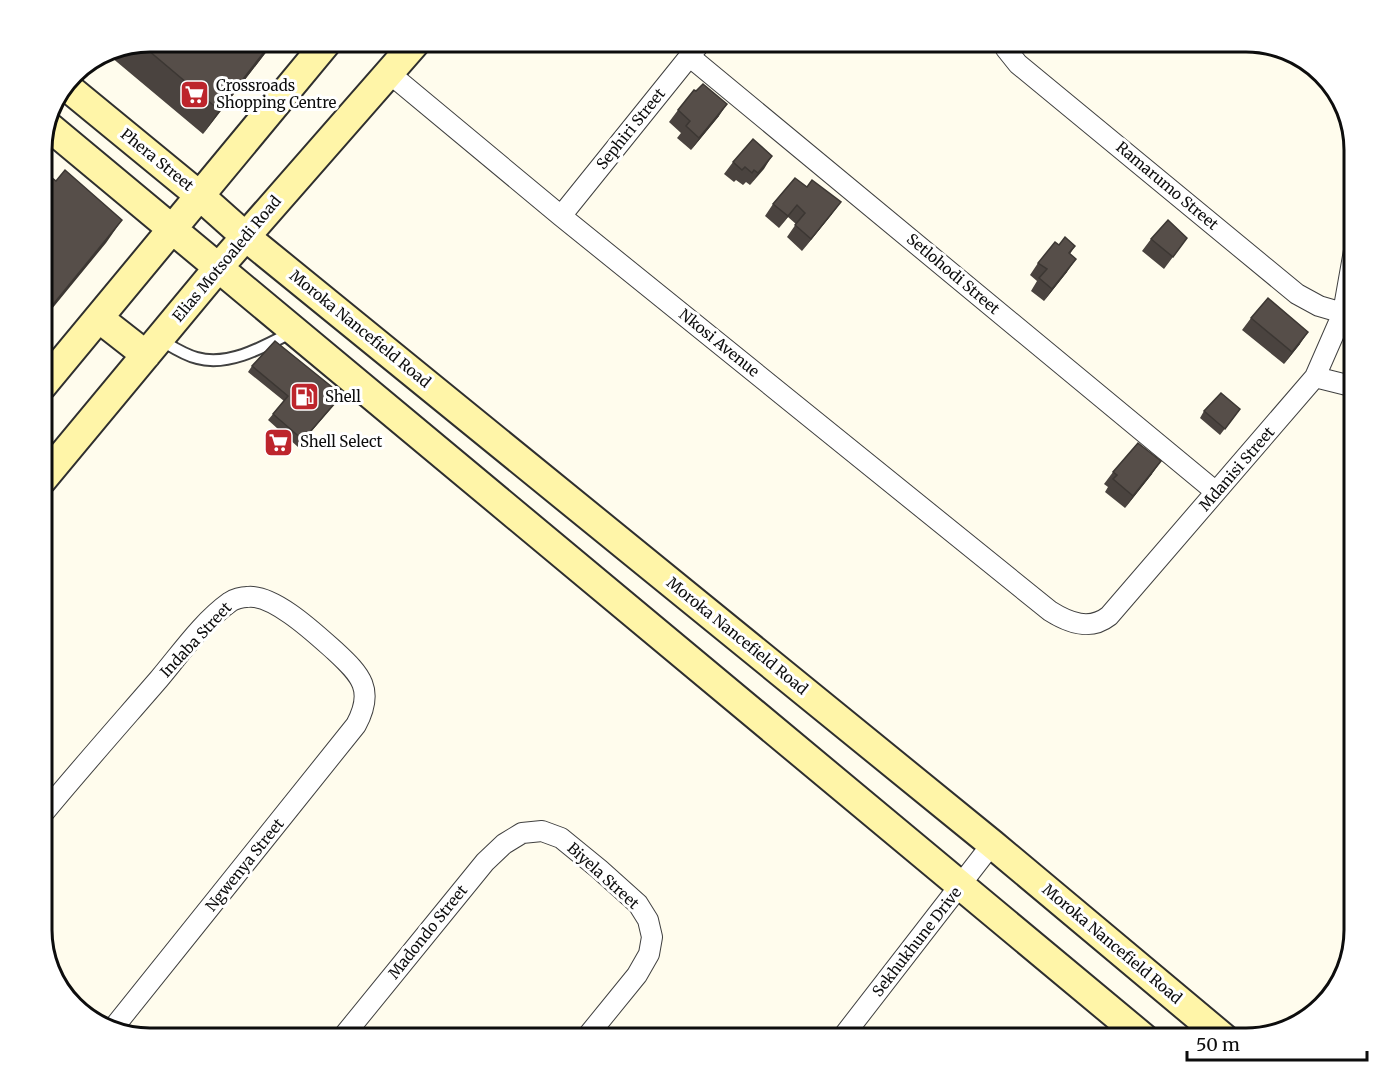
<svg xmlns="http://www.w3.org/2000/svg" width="1397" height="1081" font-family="Merriweather,serif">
<rect width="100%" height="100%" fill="#fffced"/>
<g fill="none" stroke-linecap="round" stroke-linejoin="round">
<defs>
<path id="lane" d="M159,339C171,346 184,355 197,358C229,367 265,346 292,332"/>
<path id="street" d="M1003,42L1006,49L1018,64L1297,294L1319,306L1343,313
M689,56L1216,492
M389,73L561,216L1050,611C1069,623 1090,631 1109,616L1315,377L1343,313L1355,245
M561,216L701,42
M1315,377L1355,387
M42,815C80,769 120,724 159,679C181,653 202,622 230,602C234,599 242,597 247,597C273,593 317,635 335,651C361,675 375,690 356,725L114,1027
M341,1039L485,862L504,844L522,833L542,831L561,838L599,869L638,904L648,920L652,937L649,954L637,975L585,1039
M841,1039L992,844"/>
<path id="secondary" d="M66,86L200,196L246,237L992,844L1225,1039
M47,125L1145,1039
M100,319L146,355
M42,386L327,42
M42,480L218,268L416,42"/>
</defs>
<use href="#lane" stroke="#404040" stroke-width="14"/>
<use href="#street" stroke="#404040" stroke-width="22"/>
<use href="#secondary" stroke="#2f2f2f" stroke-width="32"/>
<use href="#lane" stroke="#fff" stroke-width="10"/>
<use href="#street" stroke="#fff" stroke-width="20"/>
<use href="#secondary" stroke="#fff5a8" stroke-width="28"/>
</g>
<path fill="#4a433f" d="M150,42H274L203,134L111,57Z
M678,110L719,116L691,150L677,138L681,133L669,122Z
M772,156L750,185L746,182L743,185L736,180L734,182L724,174L733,162Z
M795,178L832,214L802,251L787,237L796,224L788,217L779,228L765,216L773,204Z
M1187,238L1164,269L1142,251L1151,239Z
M1059,245L1075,246L1070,254L1067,272L1044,301L1031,291L1037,281L1030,275L1038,263Z
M1251,318L1300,344L1284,364L1242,330Z
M252,366L342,395L298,447L268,420L284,401L248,372Z
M1240,409L1220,435L1200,418L1204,411Z
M1113,472L1152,474L1125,508L1105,492L1108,487L1104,484Z"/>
<path fill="#3c3733" d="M272,42H274L203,134L219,110Z
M727,104L719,116L691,150L699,138Z
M772,156L764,169L750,185L758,173Z
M841,202L832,214L802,251L811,239Z
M797,205L788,217L779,228L788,216Z
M122,220L106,243L42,321V318Z
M1076,259L1067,272L1044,301L1052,289Z
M1308,332L1300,344L1284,364L1292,352Z
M342,395L337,401L298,447L303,440Z
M1161,461L1152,474L1125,508L1133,496Z"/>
<path fill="#564e49" stroke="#3c3733" stroke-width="1.5" d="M150,42H272L219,110L142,45Z
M703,84L727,104L699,138L686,126L690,121L678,110L694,90L696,91Z
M753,139L772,156L758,173L754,170L752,173L745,167L742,170L733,162Z
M42,170L56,181L65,170L122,220L42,318Z
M795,178L807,187L812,180L841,202L811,239L795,225L805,213L797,205L788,216L773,204Z
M1168,220L1187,238L1173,257L1151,239Z
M1065,237L1075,246L1069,253L1076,259L1052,289L1039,278L1047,269L1038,263L1055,242L1059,245Z
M1268,298L1308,332L1292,352L1251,318Z
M275,341L342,395L303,440L273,414L288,396L252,366Z
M1221,393L1240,409L1225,429L1204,411Z
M1138,443L1161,461L1133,496L1113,479L1117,475L1113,472Z"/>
<defs>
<symbol id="supermarket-square" viewBox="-11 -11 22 22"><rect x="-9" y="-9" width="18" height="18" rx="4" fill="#bd252c" stroke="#fff"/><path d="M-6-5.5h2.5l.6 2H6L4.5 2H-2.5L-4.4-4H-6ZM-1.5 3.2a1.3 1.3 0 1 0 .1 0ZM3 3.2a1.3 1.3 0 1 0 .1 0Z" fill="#fff"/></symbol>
<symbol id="fuel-square" viewBox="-11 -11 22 22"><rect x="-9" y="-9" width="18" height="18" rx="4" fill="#bd252c" stroke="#fff"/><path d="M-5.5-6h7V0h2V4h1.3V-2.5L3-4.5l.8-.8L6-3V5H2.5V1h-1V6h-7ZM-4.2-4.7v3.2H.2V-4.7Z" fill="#fff"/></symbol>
</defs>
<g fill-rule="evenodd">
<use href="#supermarket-square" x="178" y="78" width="33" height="33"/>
<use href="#fuel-square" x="288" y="380" width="33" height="33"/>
<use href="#supermarket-square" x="262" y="426" width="33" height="33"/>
</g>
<g text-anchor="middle" stroke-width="6" stroke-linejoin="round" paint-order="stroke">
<g font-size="15" fill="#0d0d0d" stroke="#fff" text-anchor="start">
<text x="216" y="91">Crossroads<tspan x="216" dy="17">Shopping Centre</tspan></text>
<text x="325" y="402">Shell</text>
<text x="300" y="447">Shell Select</text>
</g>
<g font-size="15" fill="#0d0d0d" stroke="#fff">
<text transform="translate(631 129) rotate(-51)" y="5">Sephiri Street</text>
<text transform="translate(157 160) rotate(39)" y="5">Phera Street</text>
<text transform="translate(1167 186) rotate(40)" y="5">Ramarumo Street</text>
<text transform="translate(227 259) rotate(-50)" y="5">Elias Motsoaledi Road</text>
<text transform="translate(953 274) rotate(40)" y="5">Setlohodi Street</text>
<text transform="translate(360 329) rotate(39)" y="5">Moroka Nancefield Road</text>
<text transform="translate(719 343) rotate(39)" y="5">Nkosi Avenue</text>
<text transform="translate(1237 469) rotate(-49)" y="5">Mdanisi Street</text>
<text transform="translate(737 636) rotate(39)" y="5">Moroka Nancefield Road</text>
<text transform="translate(196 640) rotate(-47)" y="5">Indaba Street</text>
<text transform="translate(245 865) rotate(-51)" y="5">Ngwenya Street</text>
<text transform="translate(603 876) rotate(42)" y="5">Biyela Street</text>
<text transform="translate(428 932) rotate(-51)" y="5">Madondo Street</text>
<text transform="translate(917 942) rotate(-52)" y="5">Sekhukhune Drive</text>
<text transform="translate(1112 944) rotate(40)" y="5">Moroka Nancefield Road</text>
</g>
</g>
<path d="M0 0H1397V1081H0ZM150 52H1246A98 98 0 0 1 1344 150V930A98 98 0 0 1 1246 1028H150A98 98 0 0 1 52 930V150A98 98 0 0 1 150 52Z" fill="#fff" fill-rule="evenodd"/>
<path fill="none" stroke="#0d0d0d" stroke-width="3" d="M150 52H1246A98 98 0 0 1 1344 150V930A98 98 0 0 1 1246 1028H150A98 98 0 0 1 52 930V150A98 98 0 0 1 150 52Z"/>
<path d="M1187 1051v9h180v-9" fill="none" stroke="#0d0d0d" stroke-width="3"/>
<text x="1196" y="1051" font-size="18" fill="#0d0d0d" stroke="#ffffff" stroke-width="4.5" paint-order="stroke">50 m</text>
</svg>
